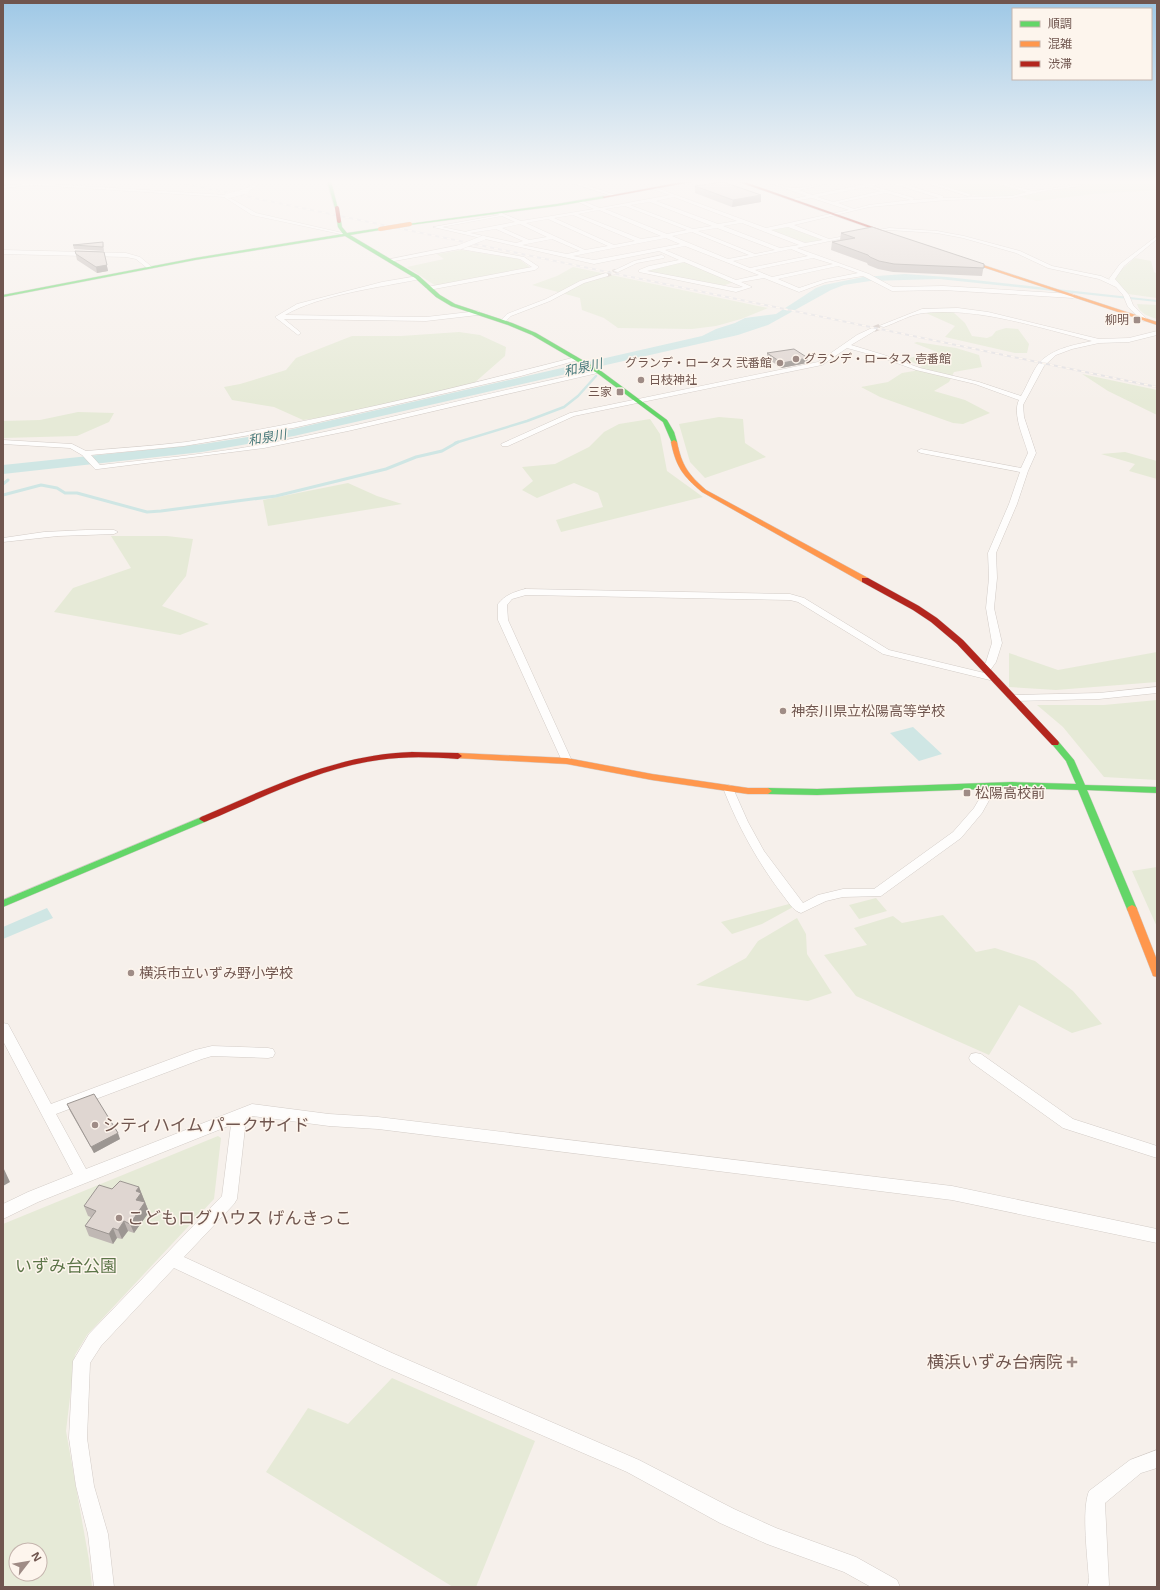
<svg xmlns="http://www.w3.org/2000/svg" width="1160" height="1590" font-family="'Open Sans','Noto Sans JP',sans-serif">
<rect width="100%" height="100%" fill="#f6f0eb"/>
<path fill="#e6ead7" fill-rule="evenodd" d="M927,181H988L1027,192C994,206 959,191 927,181Z
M1093,181H1157V190L1093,194L1037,201L1020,197C1045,191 1071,185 1097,184Z
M787,226L824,240L806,243L768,230Z
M461,250L519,259L531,268L436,286L407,267L444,259L437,254Z
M1135,258L1151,261L1154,272L1157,274V298L1128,294L1114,280L1121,270Z
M685,262L734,282L722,286L646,271Z
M573,267L768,308L741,319L716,326L692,329L618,328L604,318L582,310L580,298L532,285L557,276Z
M1137,304L1157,305V319C1148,316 1140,314 1137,304Z
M934,312H953L965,323L972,336L987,338L992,336L996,331L1006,328L1018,329L1029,344L1027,353H1015L945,337L955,326L926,313Z
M459,332L480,335L506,347L505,356L473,384L356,413L303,420L274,407L232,400L224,387L240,384L286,370L296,358L352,336H401Z
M917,342L956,348L979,355L982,367L954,372L949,382L934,391L965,400L990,413L963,424L953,423L880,397L861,387L888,382L902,373L914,371L922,366L904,359L937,352L914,343Z
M1082,374L1157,390V415L1108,391Z
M78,412L114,413L109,422L77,436L3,438V421L40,420Z
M719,417L743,419L745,443L766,457L705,478L690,462L679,424Z
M650,419L660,434L667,471L703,497L561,532L556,520L603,507L598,493L574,483L537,498L522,490L533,481L522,467L555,464L589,447L604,432L619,424Z
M1125,452L1157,461V479L1129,471L1135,464L1101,454Z
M348,483L377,496L402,504L268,526L263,500Z
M111,536H167L193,539L186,576L162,606L209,624L180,635L54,612L73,588L131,568Z
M1157,652V682L1056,690L1009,687V653L1058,670Z
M1157,700V780L1104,777L1063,727L1037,705H1104Z
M1157,867V927L1132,871Z
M876,898L887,911L859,919L849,905Z
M789,904L793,907L762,924L732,934L721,922Z
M943,915L976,952L995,948L1035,961L1073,991L1102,1024L1072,1033L1019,1005L989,1055L856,996L824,955L867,945L854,928L893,916L902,923Z
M797,918L806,934L807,954L832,993L808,1001L696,985L746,958L758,941Z
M218,1136L221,1138L214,1199L87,1335L75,1355L66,1431L89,1560L92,1587H3V1224ZM16,1550H40V1574H16Z
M392,1378L535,1441L476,1587H453L266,1472L308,1408L348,1424Z"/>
<path fill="#cfe6e4" d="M905,274L947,277L1157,300V302L939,279L870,281L844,285L831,290L768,325L738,335L294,436L202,452L3,474V465L203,444L280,432L702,336L716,329L735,323L745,318L776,314L816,288L824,285L863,277Z
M913,727L942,754L919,761L890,733Z
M47,908L53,918L3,939V927Z"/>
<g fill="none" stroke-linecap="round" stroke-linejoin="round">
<path stroke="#cfe6e4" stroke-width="2.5" d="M455,443L527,421L564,407L578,396L596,376"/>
<path stroke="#cfe6e4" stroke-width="3" d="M3,484L8,480
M3,495L41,485L57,488L65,493H77L147,512L161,511L276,496L386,469L416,457L442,451L458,442"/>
<path stroke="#d4cac4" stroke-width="5" stroke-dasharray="5 2.5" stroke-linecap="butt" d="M606,275L616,271"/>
<path stroke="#d4cac4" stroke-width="6" stroke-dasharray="6 3" stroke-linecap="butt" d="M874,329L882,326"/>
<defs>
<path id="street" d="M258,181H263L248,192H244V190Z
M566,181H573L616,195L612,196Z
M764,181C775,181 785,189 795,188C810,188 824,181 839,181L799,190L812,195L881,181H893L943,196V198L1012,196L1027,192L988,181H996L1033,191L1083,184L1081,186L1049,190L1012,198L947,200L869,207L794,225L829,239L889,228L937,231L964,236L1020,251L1052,266L1101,276L1110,280L1109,279L1120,264L1157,236V239L1124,266L1115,279L1129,295L1133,305L1148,320L1143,321L1128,307L1123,295L1116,287L1099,279L1048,268L1016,253L963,238L937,233L889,230L877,231L797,248L869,274L893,287L943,286L1073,294L1076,296L1073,298L943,290L892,291L863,276L826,282L799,292L764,278L741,282L752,287L736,292L639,272V270L649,266L679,260L659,251L594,264L433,227L499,215L497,213L499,212L521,221L594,209L578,202L580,200L600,208L670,195L652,189L654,187L766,228L849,210L812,198L792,201V199L807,196ZM888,182L939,198H940L913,200L914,198L872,186ZM867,187L881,191L833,202L817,197ZM886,193L911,200L869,205L854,209L838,203ZM674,197L737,221L718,224L656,201ZM650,202L712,226L693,229L630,205ZM625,206L687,230L667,234L605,209ZM599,210L661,236L641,239L578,214ZM573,215L635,241L614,245L554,218ZM502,216L515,222L468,231L466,232L442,227ZM548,219L608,246L585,250L526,223ZM742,223L799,245L780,248L723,226ZM520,224L547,237L529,240L502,228ZM788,227L823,240L805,243L771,230ZM717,228L775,250L755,254L698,231ZM496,229L523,241L516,243L470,233ZM692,232L749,255L728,259L672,236ZM666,238L680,244L594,260L573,256ZM552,239L580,251L567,254L522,245ZM685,246L759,275L736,280L665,250ZM791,249L808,256L750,268L733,261ZM813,258L833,264L772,277L755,270ZM684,262L743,287L736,288L647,271ZM838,266L858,273L823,280L799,288L778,279Z
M920,181H928L972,195L968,196Z
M34,183L225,195L256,213L347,234L345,235L252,215L224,197L34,185L3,188V186Z
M460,245L524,257L539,267L535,270L429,290L426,288L427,287L532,267L520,259L460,249L389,262L386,260Z
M3,250L126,253L140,257L152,267L147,268L136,259L126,257L3,254Z
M662,255L665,257L664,258L637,263L618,272L613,271L634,261Z
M606,273L608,274V276L584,283L550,301L511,316L505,322L500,321L507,314L546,299L580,281Z
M418,276L420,277V279C378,288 322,294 285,315L426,317L478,311L481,313L478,315L426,321L284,319L300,332L301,333L298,335L275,317L297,304L382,282Z
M958,308L988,312L1099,339L1129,338L1157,331V335L1129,342L1099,343L1072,349L1056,355L1044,366L1023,405L1024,417L1036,453L1028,471L1017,504L996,553L997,578L994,608L1002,643L996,662L989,672L986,673L981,670L986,662L992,643L986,608L989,578L988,553L1009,504L1020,472L921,453L917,451L921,449L1021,468L1028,453C1024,438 1012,414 1019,400L975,384L916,370L880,357L847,348L822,365L574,416L508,446H502L501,444L570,413L818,362L857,335L874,327L876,328V330L851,345L884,355L920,368L979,382L1021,396C1027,386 1032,372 1039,363C1053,348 1074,345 1092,341C1040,328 978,307 924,313C911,314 896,323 884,327L879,326L922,309Z
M576,357L579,359L578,360L521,376L293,428L184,446L91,455L100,465C155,459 211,454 265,444C377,423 487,392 599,370L602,372L348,431L264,448L98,469H95L82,455L70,448L3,444V440L72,444L86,451C119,448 153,446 186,442C317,422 447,390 576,357Z
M86,530H114L118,532L114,534L58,536L3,542V538L44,532Z
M525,589L790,594L804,598L889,650L997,676L999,678L994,681L883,654L798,602L790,600L526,595L512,599L507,605L508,620L572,761L567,764L562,761L498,620V604C505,595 514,592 525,589Z
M1157,687V693L1099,699L1012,701L1007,698L1012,695L1099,693Z
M992,783L997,786L982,813L961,838L881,896L843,897L826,901L801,913C793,911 787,900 782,894C757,861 738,826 723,788L728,785L732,786L748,822L764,851L803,903L818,895L843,889H874L953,832L974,808L988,784Z
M3,1023L8,1024L51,1104L195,1050L212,1046L268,1048L273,1049L275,1053L273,1057L268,1058L212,1056L202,1059L56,1114L86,1169L252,1104L329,1114L378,1117L952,1186L1157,1229V1243L952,1200L378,1129L329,1126L253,1116L246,1119L237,1199L234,1204L184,1257L392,1353L639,1460L734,1509L776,1528L856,1557L897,1580L900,1587H871L844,1572L767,1544L720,1523L627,1472L380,1365L174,1268L101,1346L90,1363L87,1438L94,1486L108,1534L114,1587H94L88,1534L76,1486L69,1438L73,1361L89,1334L222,1196L231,1125L38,1202L3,1219V1204L28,1192L73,1174L3,1041Z
M976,1053L981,1054L1073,1119L1157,1146V1158L1063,1128L971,1062L969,1058L971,1054Z
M1157,1450V1468L1141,1473L1105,1503L1109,1585L1108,1587H1087L1089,1582C1088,1560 1081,1511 1089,1491L1130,1460Z"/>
<path id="fast" d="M327,181H331L338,209L335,208Z
M604,196L605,198L557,206L410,225L408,224L557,204Z
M339,220L341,221L342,227L347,233L381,228L380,230L350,235L419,276L440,295L455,304L512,323L536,333L601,371L667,420L674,432L677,442L672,443L663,422L597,373L532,335L508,325L451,306L436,297L415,278L345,236L195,260L3,297V295L195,258L343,234L338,227L337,221Z
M1055,740L1058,741L1074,760L1085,785L1157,787V793L1087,790L1137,909L1136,911H1128L1127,909L1078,790L1012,788L817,795L768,794L764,791L768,788L817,789L1012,782L1076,784L1066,761L1051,743Z
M204,816L207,817L209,819L207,821L3,907V900Z"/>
<path id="slow" d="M962,258L1157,322V325L962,260Z
M674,440L677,442C682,466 688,474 706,490L868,578V582H862L702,492C683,476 676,467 671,442Z
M458,753L567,758L652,774L748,788H768L772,791L768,794H748L652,780L567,764L455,758L454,756Z
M1132,905L1136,907L1137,909L1157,960V977L1153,976L1152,973L1127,909L1128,907Z"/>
<path id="jam" d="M687,181H697L604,198L602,197Z
M736,181H742L893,234L890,235Z
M862,578H868L919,606L937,618L963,640L1058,741L1059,743L1058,745H1052L957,644L931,622L913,610L862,582Z
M412,752L458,753L462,756L458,759C432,757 405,756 379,760C319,768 262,798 207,821L204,822L199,819L201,817C269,788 337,754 412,752Z"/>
</defs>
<use href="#street" stroke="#d3ccc7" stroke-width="1"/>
<use href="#fast" stroke="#d4ccc8" stroke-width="1"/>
<use href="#slow" stroke="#d4ccc8" stroke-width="1"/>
<use href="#jam" stroke="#d4ccc8" stroke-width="1"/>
<use href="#street" fill="#fefdfc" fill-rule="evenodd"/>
<use href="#fast" fill="#63d668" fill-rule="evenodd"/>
<use href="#slow" fill="#ff974d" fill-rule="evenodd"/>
<use href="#jam" fill="#b3261e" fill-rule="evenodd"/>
<defs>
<path id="rail" d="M173,181L1157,387"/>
</defs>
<use href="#rail" stroke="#e4e2e4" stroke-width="2"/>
<use href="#rail" stroke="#fdf5ed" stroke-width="1.5" stroke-dasharray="4" stroke-linecap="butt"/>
<defs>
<path id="street-bridge" d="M228,196L246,191
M460,247L483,238"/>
<path id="slow-bridge" d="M380,229L410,224"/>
<path id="jam-bridge" d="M337,208L339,221"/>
</defs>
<use href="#street-bridge" stroke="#d3ccc7" stroke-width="5.5" stroke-linecap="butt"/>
<use href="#slow-bridge" stroke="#d4ccc8" stroke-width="4.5" stroke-linecap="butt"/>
<use href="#jam-bridge" stroke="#d4ccc8" stroke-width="4.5" stroke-linecap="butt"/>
<use href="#street-bridge" stroke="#fefdfc" stroke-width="5"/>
<use href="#slow-bridge" stroke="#ff974d" stroke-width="4"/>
<use href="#jam-bridge" stroke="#b3261e" stroke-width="4"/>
</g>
<path fill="#c0b8b4" d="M695,186L761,195V202L732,207L695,193Z
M841,233L984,264L982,276L893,272L878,269L868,265L867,263L831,250L832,242L840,240Z
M103,242L104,251L74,249L73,245Z
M75,251L104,252L108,271L97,273L77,260Z
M767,353L807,363L781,368L767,358Z
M67,1104L120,1139L94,1153L70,1111Z
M139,1187L149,1212L134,1233L128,1231L122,1239L117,1238L113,1244L89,1236L85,1226L91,1217L88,1216L84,1206L112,1189Z"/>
<path fill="#9c9692" d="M761,195V202L732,207L733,200Z
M104,252L108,271L97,273L96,267Z
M808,358L807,363L781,368L782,363Z
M118,1133L120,1139L94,1153L91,1147Z
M3,1167L10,1182L3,1186Z
M139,1187L149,1212L134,1233L130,1224L136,1200V1191Z
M124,1221L128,1231L122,1239L118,1230Z
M113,1228L117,1238L113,1244L109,1234Z"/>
<path fill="#dfd6d1" stroke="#9c9692" d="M723,182L761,195L733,200L695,186Z
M872,227L984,264V268L894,264L879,261L870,257L868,255L832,242L855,238L841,233Z
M103,242V247L73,245Z
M75,251L104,252L107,265L96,267L76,254Z
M794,349L808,358L782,363L767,353Z
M94,1094L118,1133L91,1147L67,1104Z
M120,1181L139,1187L136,1191L141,1193L136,1200L145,1202L130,1224L124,1221L118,1230L113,1228L109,1234L85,1226L96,1211L84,1206L99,1185L112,1189Z"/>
<linearGradient id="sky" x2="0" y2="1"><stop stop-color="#9ec8e6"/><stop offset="0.45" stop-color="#fbf8f6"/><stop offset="1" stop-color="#fbf8f6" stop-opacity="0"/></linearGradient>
<rect width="1160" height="404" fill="url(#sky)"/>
<g fill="#9f8c86" stroke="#fdf5ed" stroke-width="1.5">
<rect x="1133" y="316" width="8" height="8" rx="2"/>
<circle cx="796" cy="359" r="4"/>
<circle cx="780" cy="363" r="4"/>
<circle cx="641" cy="380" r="4"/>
<rect x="616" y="388" width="8" height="8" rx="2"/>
<circle cx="783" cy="711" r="4"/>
<rect x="963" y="789" width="8" height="8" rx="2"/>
<circle cx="131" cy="973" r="4"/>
<circle cx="95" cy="1125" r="4"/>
<circle cx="119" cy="1218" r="4"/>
<path d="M1070 1356h4v4h4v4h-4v4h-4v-4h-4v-4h4z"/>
</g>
<g text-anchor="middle" stroke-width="3" stroke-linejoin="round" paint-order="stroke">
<g font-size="12" fill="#70564f" stroke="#fdf5ed" text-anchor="end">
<text x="1129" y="324">柳明</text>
<text x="804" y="363" text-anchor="start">グランデ・ロータス 壱番館</text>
<text x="772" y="367">グランデ・ロータス 弐番館</text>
<text x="649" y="384" text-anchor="start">日枝神社</text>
<text x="612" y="396">三家</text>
</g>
<g font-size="13" font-style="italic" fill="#48797b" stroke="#fdf5ed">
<text transform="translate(583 367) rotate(-13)" y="5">和泉川</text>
<text transform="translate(267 437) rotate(-10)" y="5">和泉川</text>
</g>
<g font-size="14" fill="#70564f" stroke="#fdf5ed" text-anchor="start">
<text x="791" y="716">神奈川県立松陽高等学校</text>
<text x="975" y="798">松陽高校前</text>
<text x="139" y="978">横浜市立いずみ野小学校</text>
</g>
<g font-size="17" fill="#70564f" stroke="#fdf5ed" text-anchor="start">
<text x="103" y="1131">シティハイム パークサイド</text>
<text x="127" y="1224">こどもログハウス げんきっこ</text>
<text x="1063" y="1368" text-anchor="end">横浜いずみ台病院</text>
</g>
<g font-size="17" fill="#5c7548" stroke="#fdf5ed">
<text x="66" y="1272">いずみ台公園</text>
</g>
</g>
<rect width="1160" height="1590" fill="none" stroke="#70564f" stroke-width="8"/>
<rect x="1012" y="8" width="140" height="72" fill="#fdf5ed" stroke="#c5b5ae"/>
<rect x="1020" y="21" width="20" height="6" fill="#63d668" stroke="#c5b5ae"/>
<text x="1048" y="28" font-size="12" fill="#70564f">順調</text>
<rect x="1020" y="41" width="20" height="6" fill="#ff974d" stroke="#c5b5ae"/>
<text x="1048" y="48" font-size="12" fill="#70564f">混雑</text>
<rect x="1020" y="61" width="20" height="6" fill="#b3261e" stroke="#c5b5ae"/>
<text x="1048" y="68" font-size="12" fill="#70564f">渋滞</text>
<g transform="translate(28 1562) rotate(59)"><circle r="19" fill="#fdf5ed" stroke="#c5b5ae"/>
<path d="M0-3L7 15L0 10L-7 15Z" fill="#9f8c86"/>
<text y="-6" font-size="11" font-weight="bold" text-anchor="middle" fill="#70564f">N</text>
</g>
</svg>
